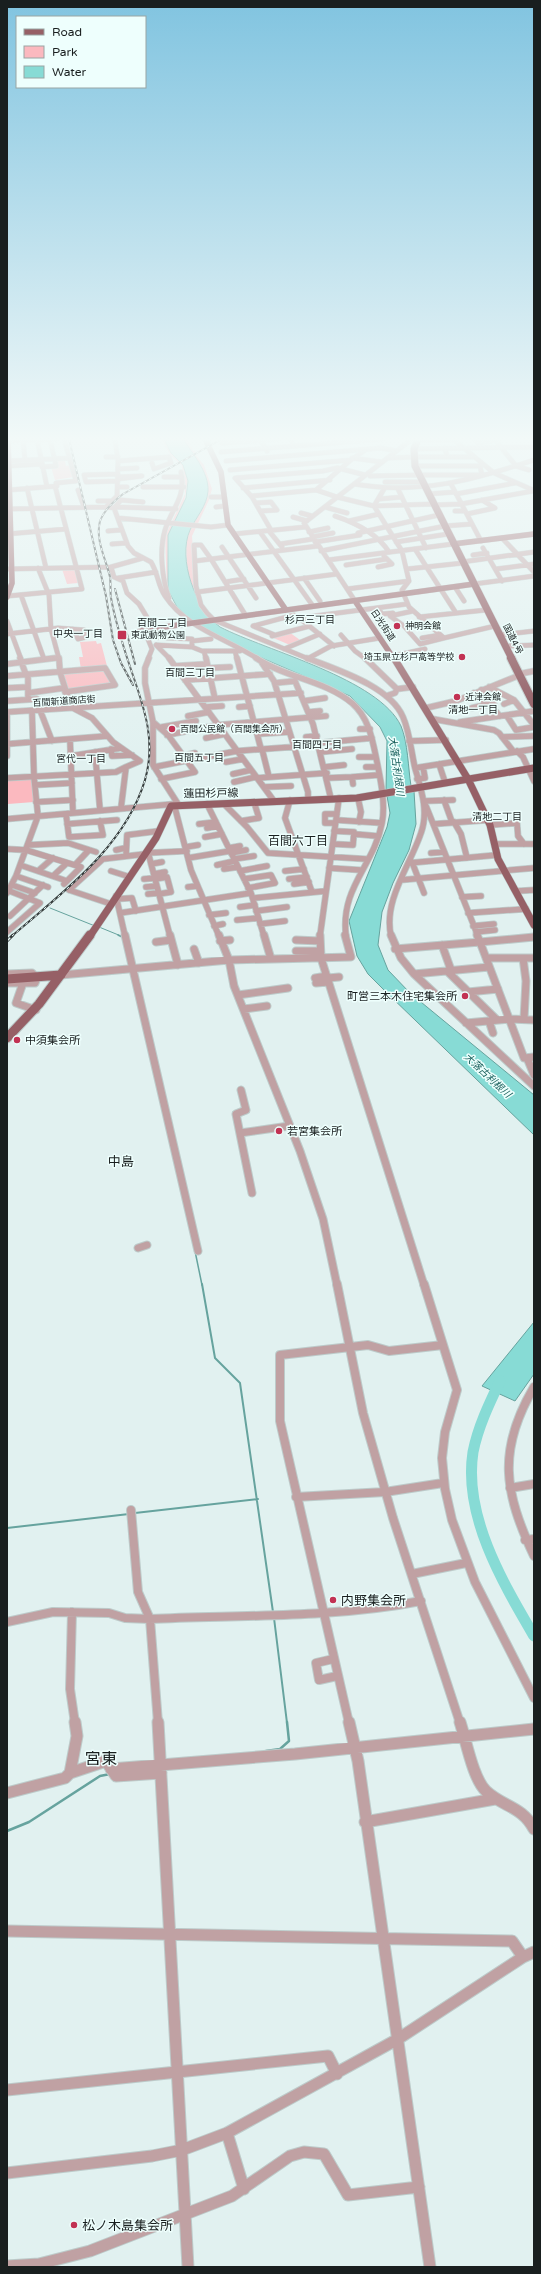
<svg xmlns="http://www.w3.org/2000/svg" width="541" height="2274" font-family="'Varela Round','Noto Sans JP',sans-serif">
<rect width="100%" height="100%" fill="#e1f1f0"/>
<path fill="#fbb9bf" d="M161,439H164L172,453L183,465L188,481L167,591L165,536L185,494L182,465L171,456Z
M183,439H187L193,451H196L194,453L204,465L212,489L209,500L192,536L196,598C188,582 182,545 190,529C196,517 207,505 208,491C208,472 193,454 183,439Z
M56,459L68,460L65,461L66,466L70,465L73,477L55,480L51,467L57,466Z
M62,569H75L78,583L67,584Z
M289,632L300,640L290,645L271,637Z
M96,641L97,644L101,643L107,666L81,669L79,657H83L80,642Z
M104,669L112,685L69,690L63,672Z
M8,779H32L34,802L8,804Z"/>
<path fill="#87dbd5" stroke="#66a39e" d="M164,439H183C192,453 209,472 208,491C207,506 196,517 190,530C177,559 196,609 220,627C267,651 379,679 401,726C408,743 408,767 411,786L386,790L387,741L380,727L350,696L255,655L196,625L177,607L168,590V535L186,498L188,481L183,465L171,453Z
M414,791L416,824L409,850L393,883L382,912L378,945L388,970L410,993L534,1095V1135L386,992L368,974L357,956L349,921L387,827L390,813L387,796Z
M534,1322V1374L515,1401L482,1386Z"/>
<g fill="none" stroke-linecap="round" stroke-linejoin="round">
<path stroke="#66a39e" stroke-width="1" d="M209,439L211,444
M50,908L95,926
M99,927L121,936"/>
<path stroke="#66a39e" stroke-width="1.5" d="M118,935L122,937
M195,1251L202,1285"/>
<path stroke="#66a39e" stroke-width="2" d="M202,1284L215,1358L240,1383L273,1612
M135,1513L258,1499
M7,1528L129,1514
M274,1618L287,1723"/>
<path stroke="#66a39e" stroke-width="2.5" d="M266,1751L280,1749L289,1741L287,1722
M7,1831L29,1822L100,1776L110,1774"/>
<path stroke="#87dbd5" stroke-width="11" d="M500,1381C489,1404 478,1427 473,1452C463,1516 503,1583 534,1636"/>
<defs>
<path id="minor-far4" d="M23,439L25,460
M37,439L47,487
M115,439L118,461L117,496L106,507L114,508L128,546L134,553L151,562C158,573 158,586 165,596C187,629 226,638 258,659
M260,439L267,451
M290,439L295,446
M453,439L494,473L533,490
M474,439L478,443L496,440
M499,439L496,441L516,466L529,470
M422,440H454
M7,441L57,439
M222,443L279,439
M445,448L447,457H474
M468,448L534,447
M414,449L464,448
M221,452L383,439
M106,457H118
M418,457H447
M352,458L382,462
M388,458L413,457
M7,461L69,458
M118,461L169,457L171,463L154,469L152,463
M226,461L381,448L396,451
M9,466L41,464
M415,466H480L482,475
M42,467L56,466L50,439
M338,468L365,475
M118,469L137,468
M230,470L351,460
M118,474L84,475L86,482L118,481
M423,475H481
M370,476L419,475
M118,477L142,476L118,479
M164,477H182
M385,482H422
M354,484C419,495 473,480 534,460
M451,484L481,541
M118,487H127
M143,487H184
M27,488L46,568
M243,488L330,480
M398,489L426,548
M9,490L57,486L56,483L76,481L64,439
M78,490L84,507
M428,494L455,492
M456,494L515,483
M251,496L316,490
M211,497H224
M337,497L316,490L352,459L364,451
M337,497L374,506L384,489
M379,499L402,497
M98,501H112
M256,503L271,502L277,510L261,511
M434,505L461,504L533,491
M374,506L402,551L409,581L402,590L409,607L444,638L495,626
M374,506L433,504
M116,507L176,509
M216,507L225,506
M325,507L347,513
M114,508L121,500L143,502
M7,509L106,507
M455,511H465
M301,513L312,516
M467,514L495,508L482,500
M335,516C356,523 377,533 389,552
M293,517L307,521
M119,518L211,527L228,525
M349,521L379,514
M271,530L252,497L235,478L323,471L337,468
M108,531L120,530
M269,531L282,547
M260,532L313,606
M309,532L328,528
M7,534L66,529
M234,534L305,527
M312,537L333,533
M502,538L534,572
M315,542L360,535L358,533L439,515
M396,542L448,534
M112,544L126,543
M280,544L313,539
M222,547L256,598
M483,548L502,581
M415,549L456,613
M321,551L445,526L472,524
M473,555L487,553
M328,560L453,544
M195,561L211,559L201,545H194L196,586L201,605L207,613L214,620L309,659
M462,562L534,552
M346,565L387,559
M111,567L114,577L123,581L127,593L139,604L154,629
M378,567L392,564L384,556
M38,568L49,595L51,629L59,659
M7,569L111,567L143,558
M407,569L463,563
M496,569L534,564
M118,578L156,572
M304,578L320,601
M225,582L244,579
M474,584L534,576
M455,587L464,601
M347,589L409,581
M197,592L337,574
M21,595L44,659
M8,596L82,589L55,486
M169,598C162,579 159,550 165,530C172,507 186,499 181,472
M355,601L304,523L412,439
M378,608L382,614L393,613L394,615
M413,611L390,616L404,626L420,644L444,638
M246,616L211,559L318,546
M298,617L334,646
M419,617L486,610
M299,618L407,604
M7,621L21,659
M417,627L428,624
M145,632L152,649L148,659
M7,634L58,628L84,630L86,637L78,639L73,629H57
M275,635L253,626L294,615
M341,635L355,651L366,659
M500,635L534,631
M272,636L310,626
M148,637L192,639V647
M422,638L440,635
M192,641L211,639
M156,645L170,659
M157,645L192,647L202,651H240
M509,646L534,645
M284,649L320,634
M204,651L206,659
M235,651L237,659
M393,656L425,649
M46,659L59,658
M307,659L331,646L380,638"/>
<path id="minor-far3" d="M20,658L26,675
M59,658L60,672L71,707L92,718L113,742L140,761L126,767L121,808
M149,658L145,668V683L153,722V765L178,804
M169,658L274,801
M206,658L215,699
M237,658L261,749
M256,658C286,678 324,680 352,703C368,717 372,737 376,757C380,777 386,803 382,823C374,866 340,887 346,936
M307,658C337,670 390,686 403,717C410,733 411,751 415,768C421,789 429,811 421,833C410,866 383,900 391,936
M365,658L397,689
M262,663L274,681L308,792V800
M7,664L55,658
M175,666L207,664
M208,668L230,667
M28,674V696
M519,674L534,671
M7,676L105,668L115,685L65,692
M185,680L270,674
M275,683L295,681L313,724L331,799
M489,687L514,700L534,725
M7,688L28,687
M28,693L64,688
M474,693L485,702
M386,696L395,693L397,689L413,687
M7,701L37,699L40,710
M304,701L325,698
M489,704L500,716
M504,704L514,700
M206,707L222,706
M239,707L250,706
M426,708L456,701L520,675
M472,708L494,703L481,690
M40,710L52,741
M7,712L301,693
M7,712V756
M309,712L320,711
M188,716L209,712
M507,716L516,730L534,727
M433,719L494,730L499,733L513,751
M153,722L168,735L195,772L161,779
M460,722L534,711
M162,727L196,721
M360,729H370
M257,734L289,732
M167,735L218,725L326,716
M306,737L317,736
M502,737L534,736
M206,738L225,734
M70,740L73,813
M409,741L446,740
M318,743L372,738
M7,744L107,736
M111,749L112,756L132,755
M262,749L269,777
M517,751L523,757L534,781
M95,752L100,810
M321,752L352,749
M71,756L121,748
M182,756L195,753
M359,757H375
M226,762L243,759
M439,764L445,782
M154,767L237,751L319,745
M325,767L344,765
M366,767H376
M415,768L534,749
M233,774L251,770
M352,777L378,775
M7,778L116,772L126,767
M257,778L327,773
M327,778L352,777L353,784
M417,779L425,778L423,767
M234,782L256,777
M35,785L72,783
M264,787L291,786
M358,798L361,812L359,822
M290,800L285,818L312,892
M444,800L452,822
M425,801L453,800
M36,802L73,800
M207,804L251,893L264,936
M224,804L247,827L268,853L366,859
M426,806L478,936
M66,814L69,837L103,835L100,821
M7,819L174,804L191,870L219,936
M336,820L382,823
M241,821L259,818L254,802
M454,822L461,834L467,858
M335,823H325V814H337
M67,824L117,820
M199,824L216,822
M434,824L489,820
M490,825L517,823L518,836L524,844
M207,828L218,826
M354,834L377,836
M205,837L222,834
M333,844L353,845L354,832L334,831
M495,844H534
M28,845L68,843L96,852
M186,847L198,845
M229,848L240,846
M7,849L26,850L81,867L64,884
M116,850L125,848
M146,853L149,856L170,936
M146,853L187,851
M231,853L246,850
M431,853L444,852
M126,856L127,835L159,831
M188,858L230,851
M234,859L254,856
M412,862L424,893
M409,863L497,855
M151,864L162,862
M20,865L67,881
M75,865L89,850
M217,865L235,861
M329,868L360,870
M224,869L238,867
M38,871L53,858
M111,871L130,877
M240,871L267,866
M285,871L304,869
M154,874L165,872
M16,876L48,887
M53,876L67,863
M144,879L155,878
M155,879L167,877L171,892L159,894
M244,879L271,875L275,883L248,888
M289,879L307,877
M401,880L534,868
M294,884L309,882
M12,885L35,893
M146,887L157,886
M188,887L197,886
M7,890L40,903L7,932
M69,890L103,859L145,854
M69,890L111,904
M517,891L534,890
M7,893L16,876L38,816L34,777L32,711
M148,894L159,893
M116,896L125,936
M462,897L481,896
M253,898L326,891
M117,899L132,898L136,911
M240,907L255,905
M256,911L287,907
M120,913L251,893
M468,913L526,909
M209,915L226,913
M10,916L43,885
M237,920L258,918
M260,924L285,921
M214,926L223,924
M473,926L494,924
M476,932L495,930
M320,936L339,798"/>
<path id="minor-far2" d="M125,935L198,1251
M170,935L178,965
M219,935L229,960L234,986L300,1151L323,1219L337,1285
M264,935L271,959
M320,935L321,958L424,1285
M391,935L401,958L414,974
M534,937L480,942L524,1058L534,1057
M296,940L320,941
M220,941L230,940
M156,942L171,940
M442,945L451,970
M194,949L199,963
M395,949L480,942L477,935
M296,951H320
M486,958H534
M523,958L526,981L524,1019
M489,967L414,974L534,1086
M447,971L497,1020
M7,974L32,973L37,978L35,983H7
M61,975L229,960L351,957L345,935
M315,978L327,976
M328,978L339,977
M23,983L16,1003L36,1010
M316,983L329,982
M468,992L498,989
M238,995L288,988
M244,1009L267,1006
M489,1021L493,1033
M466,1023L510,1019L534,1020
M527,1058L534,1075
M241,1090L246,1110L236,1114L252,1193
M240,1133L289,1126
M138,1248L147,1245"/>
<path id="minor-far1" d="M337,1284L363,1413L393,1518L460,1723
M424,1284L457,1390L445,1432L442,1458L445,1489L452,1520L475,1582L534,1698
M534,1387C497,1450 504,1492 534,1556
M510,1488L534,1484
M296,1497L385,1492L443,1483
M131,1510L138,1592L150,1619L158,1723
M525,1540L534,1539
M412,1574L466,1563
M72,1612L70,1689L75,1723
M7,1622L53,1612L109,1613L125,1618L150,1619C240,1615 333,1618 421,1601
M333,1659L316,1663L319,1680L337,1676
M349,1723L280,1421V1355L368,1345L389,1351L443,1345"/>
<path id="minor" d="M158,1722L188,2267
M349,1722L358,1761L430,2267
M460,1722C466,1740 473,1779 486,1791C503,1807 522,1806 534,1829
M111,1769L295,1754L534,1729
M70,1773L77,1736L75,1722
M7,1793L65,1778L70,1773L106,1761L116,1776L161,1773
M365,1822L495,1799
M7,1931L512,1941L523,1957
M7,2090L328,2056L337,2074
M227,2133L244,2189
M7,2173L152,2156L182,2150L227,2133L398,2039L523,1957L534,1952
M7,2266L39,2264L90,2251L232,2196L290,2156L304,2152L324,2154L348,2195L419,2187"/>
<path id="major-far2" d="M205,439L221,472L228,525L286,610
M453,544L534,534
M7,597L12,583L8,439
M355,601L394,659
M147,630L142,635L138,632L142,630L474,584"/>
<path id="major-far1" d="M394,658L468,779L490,825L498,859L534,925
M90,936L156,838L171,806L357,798L534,768"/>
<path id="major" d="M7,979L61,975
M7,1038L39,1004L90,935"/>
<path id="highway-far1" d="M418,439L414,449L415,466L512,659"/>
<path id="highway" d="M511,658L534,704"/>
</defs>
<use href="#minor-far4" stroke="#bdcbca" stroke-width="5.5"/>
<use href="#minor-far3" stroke="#bdcbca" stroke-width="7"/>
<use href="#minor-far2" stroke="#bdcbca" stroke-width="9"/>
<use href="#minor-far1" stroke="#bdcbca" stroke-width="10"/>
<use href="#minor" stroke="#bdcbca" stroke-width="13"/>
<use href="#major-far2" stroke="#bdcbca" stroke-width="6"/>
<use href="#major-far1" stroke="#bdcbca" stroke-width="8"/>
<use href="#major" stroke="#bdcbca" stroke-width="11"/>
<use href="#highway-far1" stroke="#bdcbca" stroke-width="8"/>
<use href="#highway" stroke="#bdcbca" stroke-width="10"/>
<use href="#minor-far4" stroke="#c0a1a3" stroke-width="4.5"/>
<use href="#minor-far3" stroke="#c0a1a3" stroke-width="5.5"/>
<use href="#minor-far2" stroke="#c0a1a3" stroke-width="7"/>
<use href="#minor-far1" stroke="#c0a1a3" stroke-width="8"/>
<use href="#minor" stroke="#c0a1a3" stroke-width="11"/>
<use href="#major-far2" stroke="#966066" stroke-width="5.5"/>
<use href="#major-far1" stroke="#966066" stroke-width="7"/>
<use href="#major" stroke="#966066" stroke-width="9"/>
<use href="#highway-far1" stroke="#854950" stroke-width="7"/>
<use href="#highway" stroke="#854950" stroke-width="8"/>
<defs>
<path id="rail-far1" d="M69,439L106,596L113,640L121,663L133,685
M115,589L135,664
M12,936C63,892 125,847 145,780C159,732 137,692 124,648C119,632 114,615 111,598C110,591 111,584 110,577C106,559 95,540 100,521C104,510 114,501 123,494L222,439"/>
<path id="rail" d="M7,941L13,935"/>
</defs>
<use href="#rail-far1" stroke="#353c3c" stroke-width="2"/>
<use href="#rail" stroke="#353c3c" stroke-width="3"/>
<use href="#rail-far1" stroke="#eefffd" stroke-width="1" stroke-dasharray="3" stroke-linecap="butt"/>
<use href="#rail" stroke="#eefffd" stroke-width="1.5" stroke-dasharray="4.5" stroke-linecap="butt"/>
</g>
<linearGradient id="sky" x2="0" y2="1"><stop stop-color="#81c4e0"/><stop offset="0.58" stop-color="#f2f9f8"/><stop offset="1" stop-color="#f2f9f8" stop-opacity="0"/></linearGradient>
<rect width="541" height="757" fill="url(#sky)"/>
<g fill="#c23253" stroke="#eefffd" stroke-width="1.5">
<circle cx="397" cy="626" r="4"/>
<rect x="117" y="630" width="10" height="10" rx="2"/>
<circle cx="462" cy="657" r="4"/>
<circle cx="457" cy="697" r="4"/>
<circle cx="172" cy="729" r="4"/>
<circle cx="465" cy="996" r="4"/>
<circle cx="17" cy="1040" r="4"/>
<circle cx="279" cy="1131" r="4"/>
<circle cx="333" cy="1600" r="4"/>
<circle cx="74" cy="2225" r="4"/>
</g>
<g text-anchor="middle" stroke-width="3" stroke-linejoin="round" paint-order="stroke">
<g font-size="9" fill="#191f1f" stroke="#eefffd">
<text transform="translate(383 625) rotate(56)" y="3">日光街道</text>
<text transform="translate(513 639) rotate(63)" y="3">国道4号</text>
<text transform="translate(64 701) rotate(-4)" y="3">百間新道商店街</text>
</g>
<g font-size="9" fill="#191f1f" stroke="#eefffd" text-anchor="start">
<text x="405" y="629">神明会館</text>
<text x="131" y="638">東武動物公園</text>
<text x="454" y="660" text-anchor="end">埼玉県立杉戸高等学校</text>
<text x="465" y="700">近津会館</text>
<text x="180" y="732">百間公民館（百間集会所）</text>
</g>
<g font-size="10" fill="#191f1f" stroke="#eefffd">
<text x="310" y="623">杉戸三丁目</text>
<text x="162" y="626">百間二丁目</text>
<text x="78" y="637">中央一丁目</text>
<text x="190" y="676">百間三丁目</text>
<text x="473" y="713">清地一丁目</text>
<text x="317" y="748">百間四丁目</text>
<text x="199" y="761">百間五丁目</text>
<text x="81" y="762">宮代一丁目</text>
<text x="497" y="820">清地二丁目</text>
</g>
<g font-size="10" font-style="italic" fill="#175e5a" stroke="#eefffd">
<text transform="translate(397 766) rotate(82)" y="4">大落古利根川</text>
<text transform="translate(488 1075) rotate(43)" y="4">大落古利根川</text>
</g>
<g font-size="11" fill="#191f1f" stroke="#eefffd">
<text transform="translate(211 793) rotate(-1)" y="4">蓮田杉戸線</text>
</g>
<g font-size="11" fill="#191f1f" stroke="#eefffd" text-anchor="start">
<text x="457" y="1000" text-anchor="end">町営三本木住宅集会所</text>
<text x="25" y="1044">中須集会所</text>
<text x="287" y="1135">若宮集会所</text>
</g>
<g font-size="12" fill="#191f1f" stroke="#eefffd">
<text x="298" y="845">百間六丁目</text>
</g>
<g font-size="13" fill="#191f1f" stroke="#eefffd">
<text x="121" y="1166">中島</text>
</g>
<g font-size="13" fill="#191f1f" stroke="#eefffd" text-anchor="start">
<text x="341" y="1605">内野集会所</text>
<text x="82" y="2230">松ノ木島集会所</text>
</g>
<g font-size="16" fill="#191f1f" stroke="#eefffd">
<text x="101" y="1764">宮東</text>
</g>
</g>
<rect width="541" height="2274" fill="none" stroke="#191f1f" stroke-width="16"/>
<rect x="16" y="16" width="130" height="72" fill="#eefffd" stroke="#99a5a4"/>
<rect x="24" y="29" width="20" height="6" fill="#966066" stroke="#99a5a4"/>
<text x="52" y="36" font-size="12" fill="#191f1f">Road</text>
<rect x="24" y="46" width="20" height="12" fill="#fbb9bf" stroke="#99a5a4"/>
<text x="52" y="56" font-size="12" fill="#191f1f">Park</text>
<rect x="24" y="66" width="20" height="12" fill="#87dbd5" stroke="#99a5a4"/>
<text x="52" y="76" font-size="12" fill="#191f1f">Water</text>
</svg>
